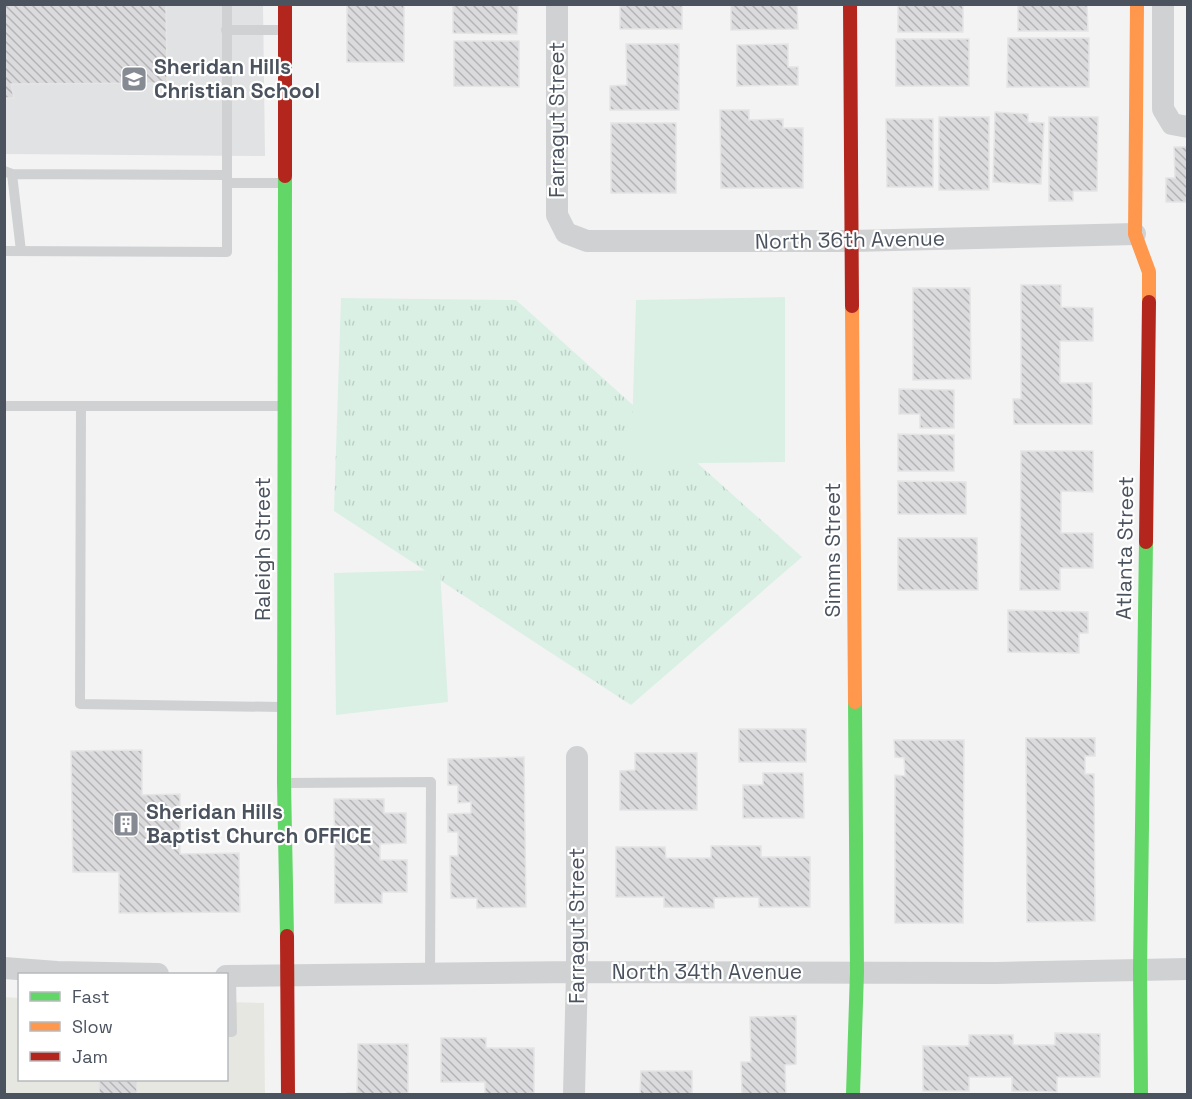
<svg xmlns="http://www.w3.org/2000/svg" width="1192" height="1099" font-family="'Space Grotesk',sans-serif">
<defs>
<pattern id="grass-tufts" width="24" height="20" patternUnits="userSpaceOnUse" patternTransform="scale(1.5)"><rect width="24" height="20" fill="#daf0e5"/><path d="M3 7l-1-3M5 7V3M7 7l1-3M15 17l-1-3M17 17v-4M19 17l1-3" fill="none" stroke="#bdd0c7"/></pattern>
<pattern id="building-back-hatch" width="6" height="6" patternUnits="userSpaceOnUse" patternTransform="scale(1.5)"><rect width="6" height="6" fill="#dbdbdd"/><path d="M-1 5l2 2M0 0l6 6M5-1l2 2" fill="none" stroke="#b4b4b6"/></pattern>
</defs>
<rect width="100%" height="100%" fill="#f3f3f3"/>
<path fill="#e7e7e2" d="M5,997L19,998L20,1080H226L227,1002L264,1003L265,1094H5Z"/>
<path fill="#e1e2e3" d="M5,5H263L265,156L5,154Z"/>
<path fill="url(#grass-tufts)" d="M341,298L516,300L802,557L631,705L334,511Z"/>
<path fill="#daf0e5" d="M785,297V462L631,464L636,300Z
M440,570L448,702L336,715L334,573Z"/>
<path fill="url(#building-back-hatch)" stroke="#e5e5e6" stroke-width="1.5" d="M4,4H166L167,83L11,84L14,98H4Z
M347,4H404V62H347Z
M453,4H518L517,34L453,33Z
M620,4H682V29H620Z
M731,4H797L798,29L731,30Z
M898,4H963V32H898Z
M1018,4H1087L1088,31H1018Z
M1008,38H1089V87H1007Z
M896,39H969V86H896Z
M454,41H519V87L454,86Z
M626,44H679V110H610V86L627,85Z
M788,44V67H798V85L737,86V45Z
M720,110H749V120L783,119V128H803V188H721Z
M995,112L1028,114V122L1044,123L1041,184L993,182Z
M939,117H989V190H939Z
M1049,117H1098L1097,191H1073V201H1049Z
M886,119H933V187H887Z
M611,123H676V193H611Z
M1174,147H1188V202H1166V178H1175Z
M1021,285H1061V307L1093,308V341H1060V383H1092V424H1014L1013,399H1021Z
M913,288H970L971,379L913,380Z
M899,389L954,390V428H920V414H899Z
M898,434L954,435V471H898Z
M1021,451H1093V492L1061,491V533H1093V568H1060V590H1020Z
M898,481L966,482V514H898Z
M898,538H977L978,590H898Z
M1008,610L1088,612V633H1079V653L1008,652Z
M739,729H806V762H739Z
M1026,738H1095V756H1085V774H1094L1095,921L1027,922Z
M894,740H964L963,923H895V775L905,776L904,758L895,757Z
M142,750V795L180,794V854L239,853L240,912L119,913V872H73L71,751Z
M635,753H697V810H620V771L635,770Z
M524,757L526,907L477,908V898H451L450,856H458V832H448V814L471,813V802L458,803V785H448V759Z
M763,773H803L804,818H743V785H763Z
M334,799H384V813H406V843L380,844V860H407V892H382V903H335Z
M711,846H761V857H810V907H759V897L714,898V908L664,907V897H616V847H665L666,858H711Z
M796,1016V1064L785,1065L786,1094H742L741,1062H751L750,1017Z
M1055,1033L1100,1034V1077H1057V1092L1012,1091V1077H969V1091H923V1046H969V1035H1013V1045H1055Z
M441,1038H486V1048H534V1094H485V1082H441Z
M358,1044H408V1094H347V1093H357Z
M641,1071H692V1094H640Z
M99,1080H137V1094H99Z"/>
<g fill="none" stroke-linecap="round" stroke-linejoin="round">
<path stroke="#cfd1d3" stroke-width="10" d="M226,30H283
M4,171L12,174L226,175
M12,174L21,251
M227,183H282
M4,251L227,252V4
M4,406H283
M81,406L80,704L281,707
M287,783L431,782L430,974
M226,1032H232L231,977"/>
<path stroke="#cfd1d3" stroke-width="22" d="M557,4V215L566,233L587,241H852L1135,234
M1163,4V109L1172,124L1188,127
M4,968L57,972L158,974
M226,976L577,972L996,973L1188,969
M574,1094L577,972V757"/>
<path stroke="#63d668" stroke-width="14" d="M285,176L284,783L287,936
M853,1094L857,972L855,702
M1141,1094L1140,969L1146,542"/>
<path stroke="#ff974d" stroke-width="14" d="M1137,4L1135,234L1149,272V302
M852,306L855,702"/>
<path stroke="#b3261e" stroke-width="14" d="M850,4L852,306
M285,176V4
M1146,542L1149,302
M287,936L288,1094"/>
</g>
<defs>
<symbol id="school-square" viewBox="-11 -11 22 22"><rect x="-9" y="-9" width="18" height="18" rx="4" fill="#868b93" stroke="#fff"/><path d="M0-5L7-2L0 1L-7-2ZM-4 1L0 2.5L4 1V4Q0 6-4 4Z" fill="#fff"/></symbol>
<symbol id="building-square" viewBox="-11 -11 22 22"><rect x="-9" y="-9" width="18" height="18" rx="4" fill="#868b93" stroke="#fff"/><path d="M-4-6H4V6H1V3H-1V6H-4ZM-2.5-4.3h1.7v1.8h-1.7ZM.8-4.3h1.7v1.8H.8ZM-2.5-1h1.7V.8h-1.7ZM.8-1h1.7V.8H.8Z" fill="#fff"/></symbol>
</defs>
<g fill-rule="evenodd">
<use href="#school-square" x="119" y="64" width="30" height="30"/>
<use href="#building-square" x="111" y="809" width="30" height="30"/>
</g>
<g text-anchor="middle" stroke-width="4.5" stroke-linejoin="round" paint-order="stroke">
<g font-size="21" font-weight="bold" fill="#4b535f" stroke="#fff" text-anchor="start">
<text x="154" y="74">Sheridan Hills<tspan x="154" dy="24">Christian School</tspan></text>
<text x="146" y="819">Sheridan Hills<tspan x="146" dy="24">Baptist Church OFFICE</tspan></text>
</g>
<g font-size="21" fill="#4b535f" stroke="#fff">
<text transform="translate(557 120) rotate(-90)" y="7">Farragut Street</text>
<text transform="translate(850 240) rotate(-1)" y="7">North 36th Avenue</text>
<text transform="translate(1125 548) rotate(-89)" y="7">Atlanta Street</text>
<text transform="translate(263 549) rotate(-90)" y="7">Raleigh Street</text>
<text transform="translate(833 550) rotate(-90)" y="7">Simms Street</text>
<text transform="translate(577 926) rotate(-90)" y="7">Farragut Street</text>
<text x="707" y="979">North 34th Avenue</text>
</g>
</g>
<rect width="1192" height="1099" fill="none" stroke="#4b535f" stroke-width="12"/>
<rect x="18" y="973" width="210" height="108" fill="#ffffff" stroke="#b7babf" stroke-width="1.5"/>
<rect x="30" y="992" width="30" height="9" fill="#63d668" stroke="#b7babf" stroke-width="1.5"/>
<text x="72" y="1003" font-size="18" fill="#4b535f">Fast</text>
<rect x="30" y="1022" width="30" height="9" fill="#ff974d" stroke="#b7babf" stroke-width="1.5"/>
<text x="72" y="1033" font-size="18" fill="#4b535f">Slow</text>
<rect x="30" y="1052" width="30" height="9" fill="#b3261e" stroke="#b7babf" stroke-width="1.5"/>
<text x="72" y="1063" font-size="18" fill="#4b535f">Jam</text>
</svg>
